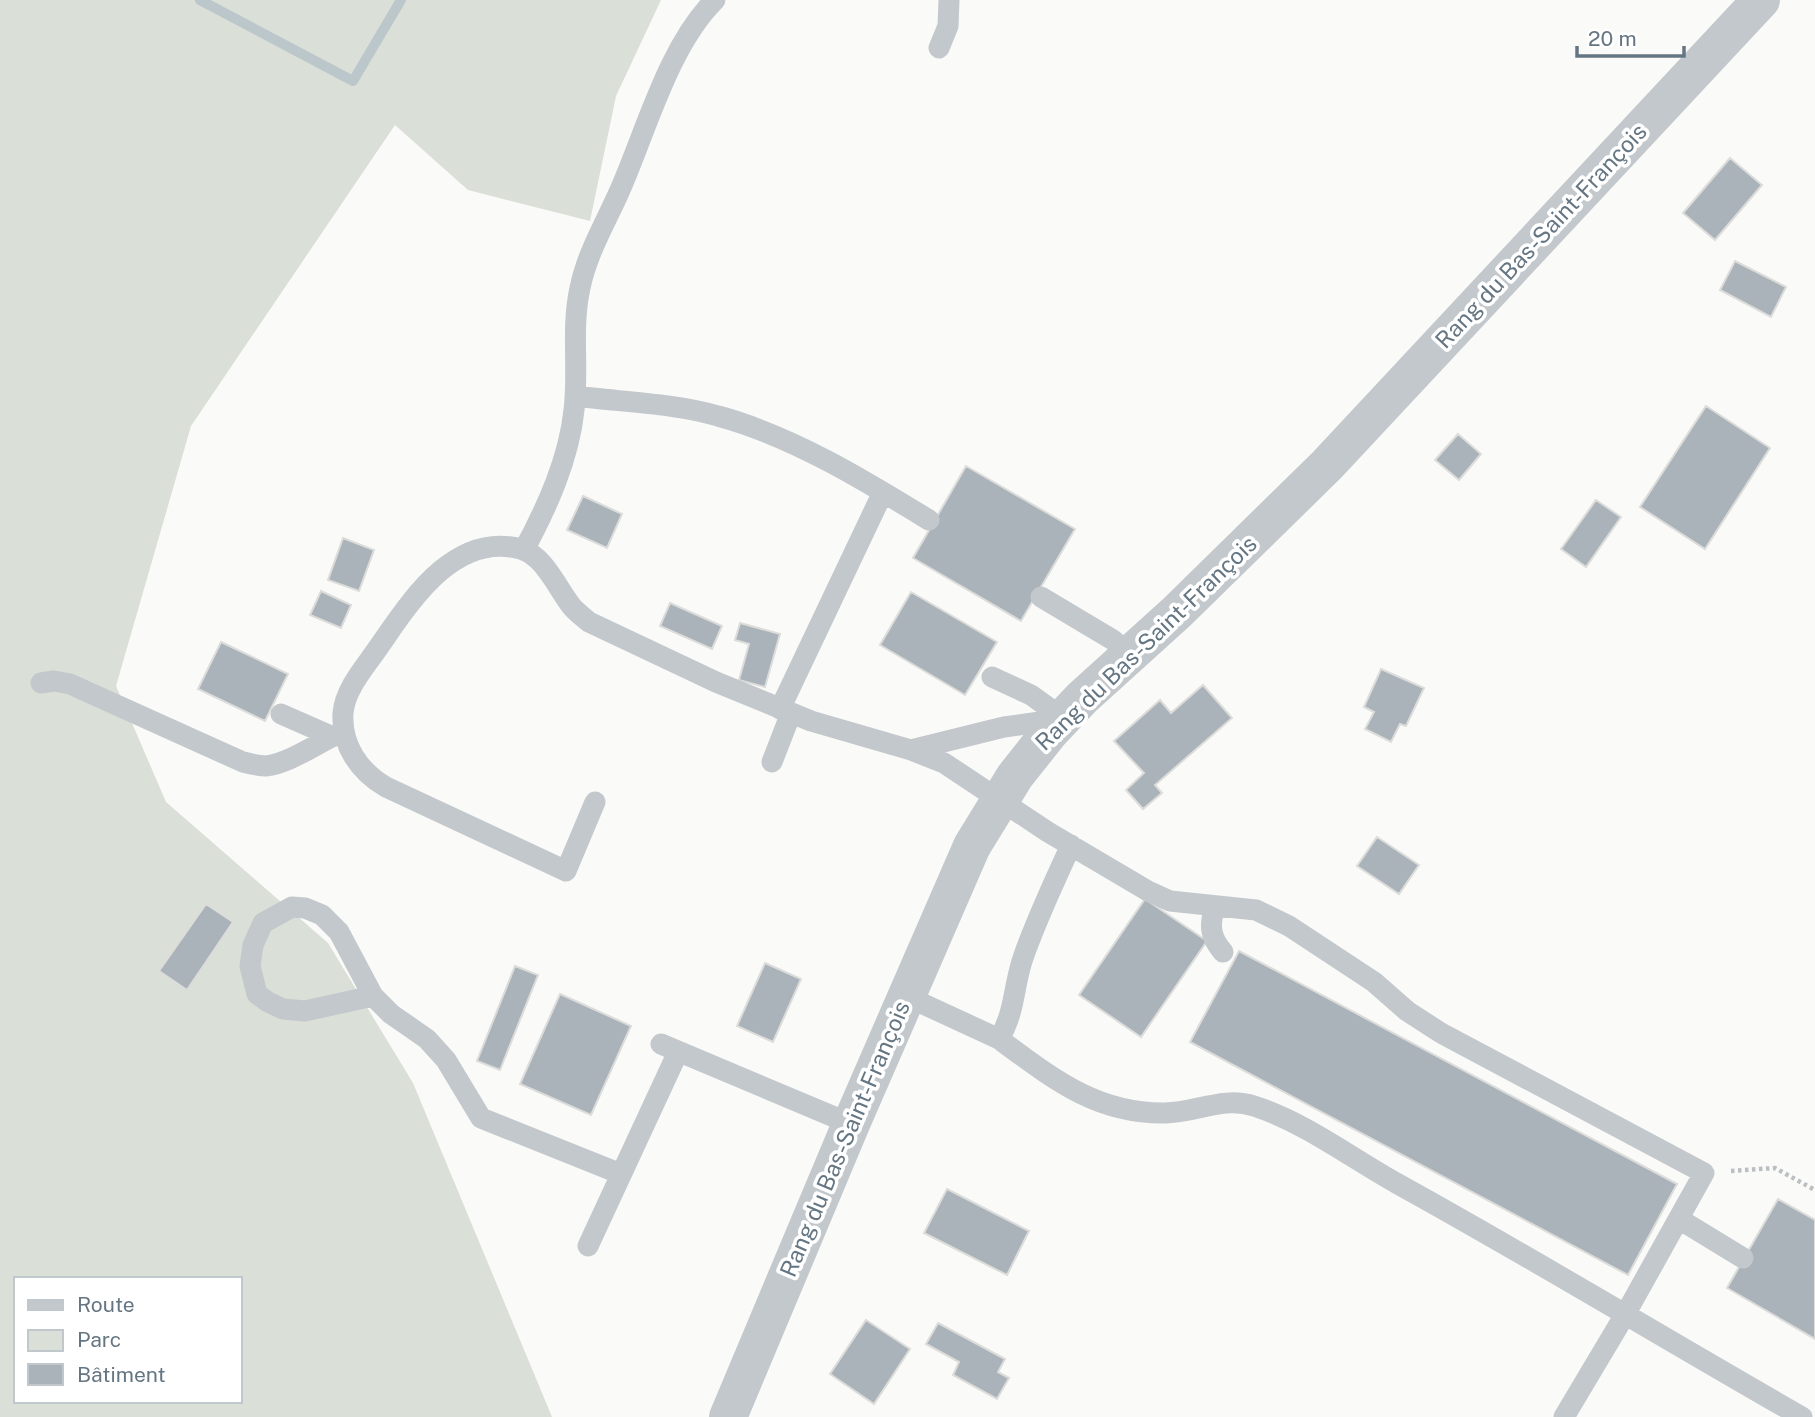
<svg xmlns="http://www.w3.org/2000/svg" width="1815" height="1417" font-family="'Public Sans',sans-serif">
<rect width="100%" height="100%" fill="#fafaf8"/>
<path fill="#dadfd7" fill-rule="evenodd" d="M0,0H661L616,96L590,221L468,190L395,125L191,426L116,686L166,802L328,943L413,1083L552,1417H0ZM16,1279H240V1401H16Z"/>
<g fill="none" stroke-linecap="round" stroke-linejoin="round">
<path stroke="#bbc7cb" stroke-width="10" d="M200,0L353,81L401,0"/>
</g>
<path fill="#aab3b9" stroke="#dcdcda" stroke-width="2" d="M1730,158L1762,185L1715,240L1683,213Z
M1735,261L1786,287L1771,317L1720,290Z
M1706,406L1770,448L1705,549L1640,507Z
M1458,434L1481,454L1459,480L1435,460Z
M966,466L1075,529L1021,621L913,558Z
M583,496L622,514L607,548L567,530Z
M1596,500L1621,517L1586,567L1561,549Z
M343,538L374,550L359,591L328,580Z
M321,591L351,605L341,628L310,615Z
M911,592L997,642L965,695L880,645Z
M670,603L722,626L712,649L660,626Z
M740,623L780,634L765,687L739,680L749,644L735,640Z
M221,642L288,674L265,721L198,689Z
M1381,669L1424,688L1406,726L1400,724L1391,742L1365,729L1374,712L1364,707Z
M1203,685L1232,718L1155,785L1162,793L1143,809L1126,790L1144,773L1114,741L1160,700L1171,713Z
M1377,837L1419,865L1399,894L1357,866Z
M1145,899L1207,941L1141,1037L1079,995Z
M206,904L233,922L187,990L159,971Z
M1239,951L1677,1184L1628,1275L1190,1042Z
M765,963L801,979L773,1042L737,1026Z
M515,966L538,975L500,1070L477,1061Z
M560,994L631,1026L591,1115L520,1084Z
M947,1189L1029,1231L1007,1275L924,1233Z
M1778,1199L1815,1220V1339L1727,1288Z
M866,1320L910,1349L874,1404L830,1374Z
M938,1323L1005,1359L998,1372L1009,1378L997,1399L953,1375L959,1362L926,1344Z"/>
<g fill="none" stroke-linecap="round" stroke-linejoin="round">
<path stroke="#bbbfc2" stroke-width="4.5" stroke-dasharray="3.5 3.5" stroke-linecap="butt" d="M1731,1171L1775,1168L1815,1190"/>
<path stroke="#c3c8cc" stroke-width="21" d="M939,48L948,26L949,0
M575,396C621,402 674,403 718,416C792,436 864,480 929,520
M524,550C547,507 569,459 574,410C579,370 571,328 580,288C587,253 606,222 620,190C646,131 669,45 715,0
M1041,597L1113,640L1131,655
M992,677L1031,695L1063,718
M41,683L54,681L70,684L243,762C251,764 259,766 266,766C289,764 322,740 344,731
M780,709L883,492
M281,714L331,736
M911,750L1004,727L1061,719
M772,762L791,713
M595,802L566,871L386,787C360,772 341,746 343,713C345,689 365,667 378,648C410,602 454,531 521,549C545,556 558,590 573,608C578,613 584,618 589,622L716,682L811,721L911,750L944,763L1048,832L1148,891L1170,901L1256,910L1289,926L1374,982L1407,1011L1441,1033L1704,1173L1626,1313L1564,1417
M1215,907C1209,925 1210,937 1223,952
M373,996L305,1011L283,1009L268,1002L257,994L250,966L253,945L263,923L292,907L305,908L322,915L339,932L373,996L391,1014L427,1039L446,1060L481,1118L621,1174
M906,996L999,1039C1015,1012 1013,990 1022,961C1035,922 1054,883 1071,845
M999,1039C1052,1078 1096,1114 1165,1113C1196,1113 1222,1096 1254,1106C1306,1123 1351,1158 1398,1184C1534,1259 1667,1340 1802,1417
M661,1044L851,1124
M1679,1219L1743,1258
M588,1246L678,1052"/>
<path stroke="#c3c8cc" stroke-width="38" d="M728,1417L851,1124L972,846L1015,776L1050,732L1082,698L1177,612L1327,465L1761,0"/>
</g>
<g text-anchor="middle" stroke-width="7" stroke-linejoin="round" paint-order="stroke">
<g font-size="23" fill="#657683" stroke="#fff">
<text transform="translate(1541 236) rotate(-47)" y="8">Rang du Bas-Saint-François</text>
<text transform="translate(1146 643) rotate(-44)" y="8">Rang du Bas-Saint-François</text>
<text transform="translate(845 1139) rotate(-67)" y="8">Rang du Bas-Saint-François</text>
</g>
</g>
<rect x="14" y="1277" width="228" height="126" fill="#ffffff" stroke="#c1c8cd" stroke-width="2"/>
<rect x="28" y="1300" width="35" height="10" fill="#c3c8cc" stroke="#c1c8cd" stroke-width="2"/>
<text x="77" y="1312" font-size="21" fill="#657683">Route</text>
<rect x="28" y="1330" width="35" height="21" fill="#dadfd7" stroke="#c1c8cd" stroke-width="2"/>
<text x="77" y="1347" font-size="21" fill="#657683">Parc</text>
<rect x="28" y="1364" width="35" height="21" fill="#aab3b9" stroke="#c1c8cd" stroke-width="2"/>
<text x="77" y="1382" font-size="21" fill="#657683">Bâtiment</text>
<path d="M1577 46v10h107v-10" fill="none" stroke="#657683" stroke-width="3.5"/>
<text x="1588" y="46" font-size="21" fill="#657683" stroke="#ffffff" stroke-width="5" paint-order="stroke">20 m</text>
</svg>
